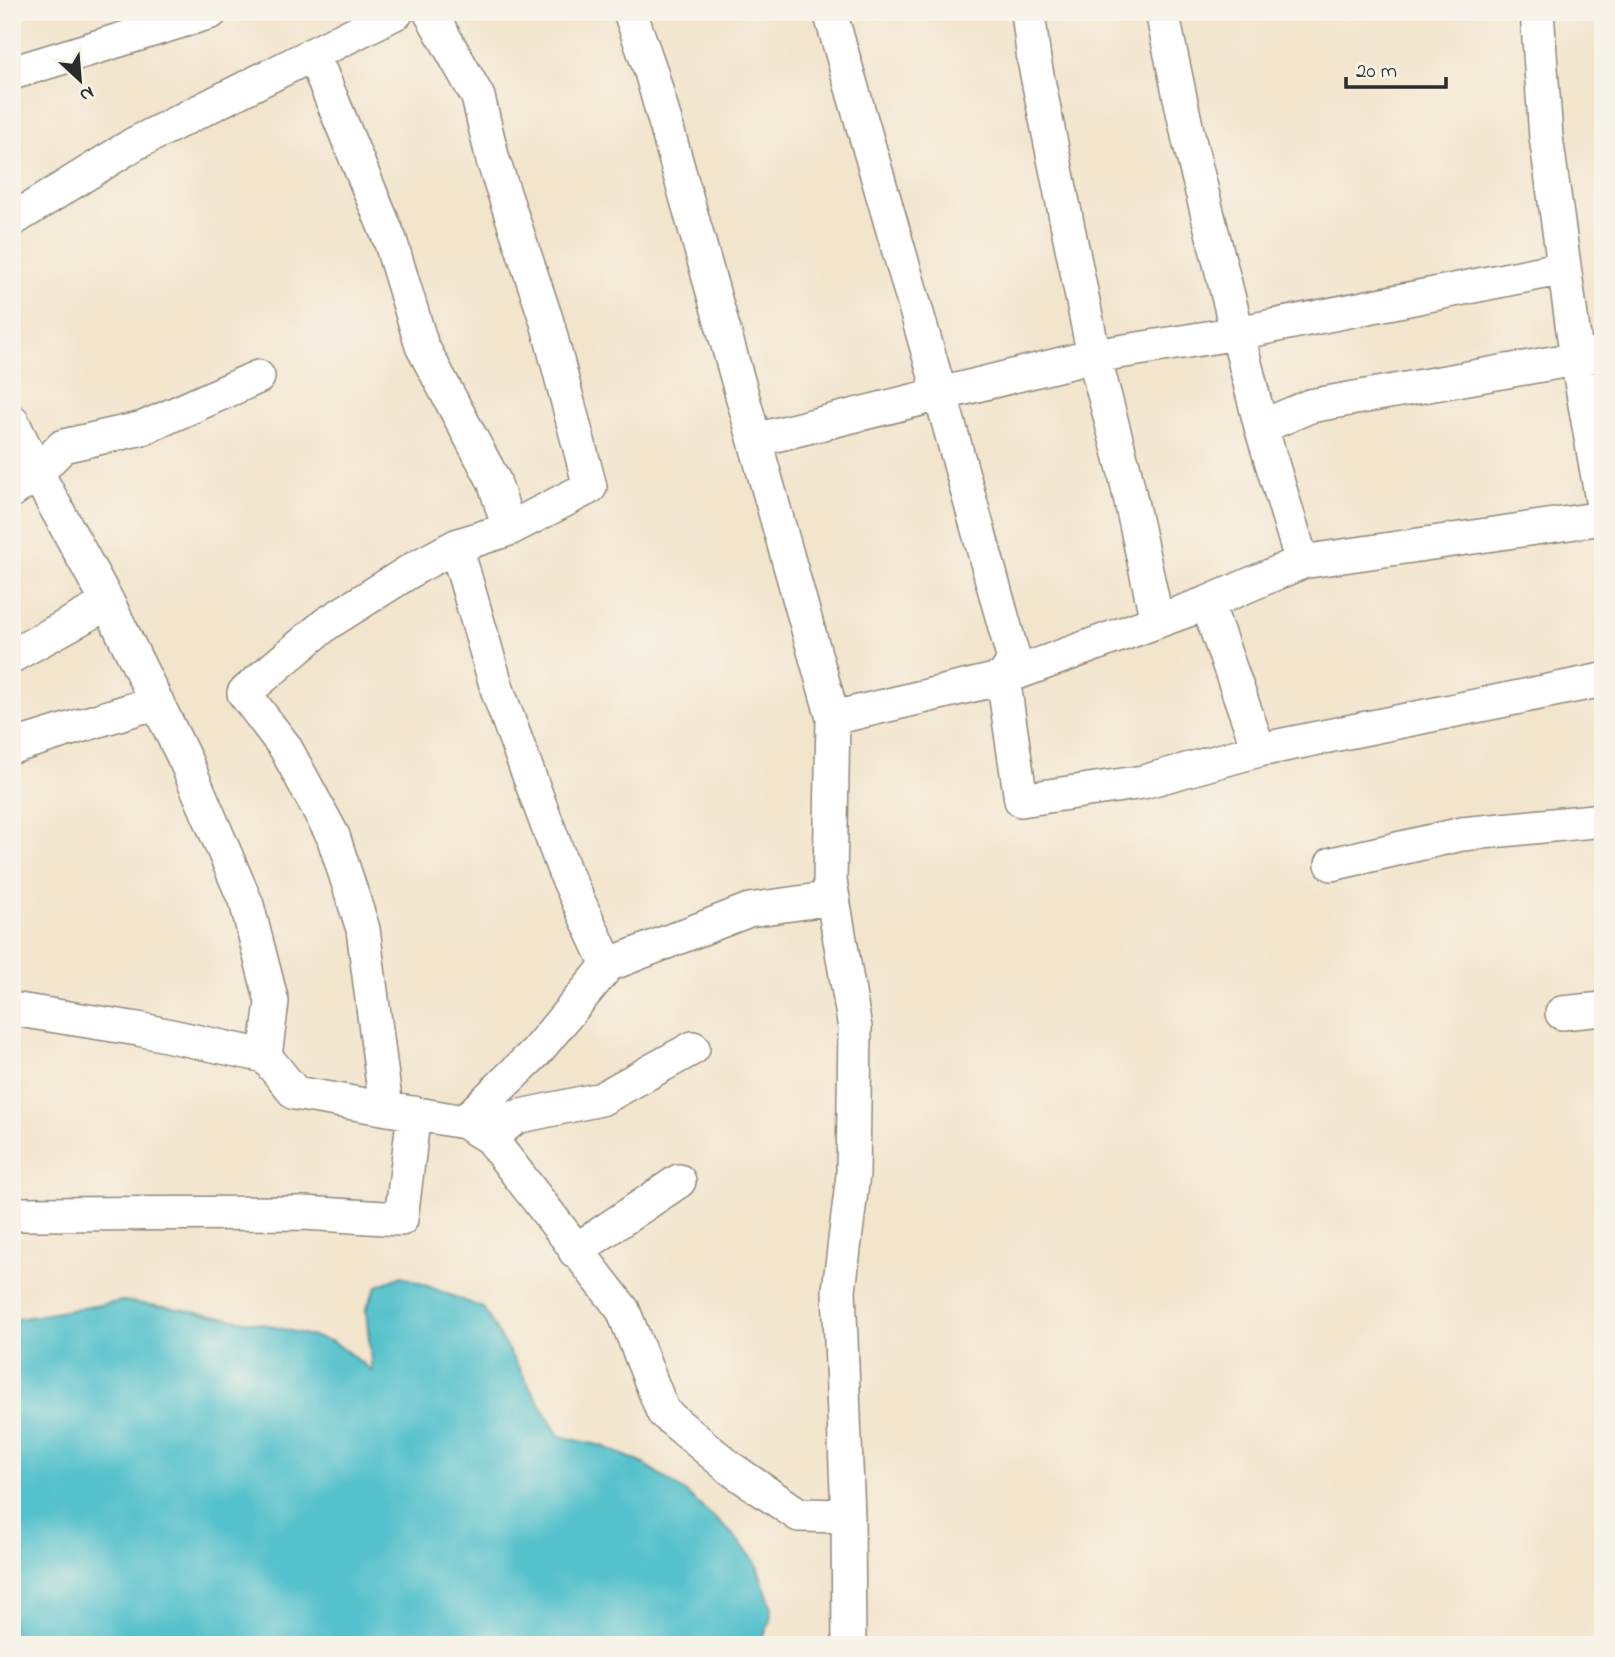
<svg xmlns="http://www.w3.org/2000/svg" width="1615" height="1657" font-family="'Indie Flower',sans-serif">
<rect width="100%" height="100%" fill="#f7f3e8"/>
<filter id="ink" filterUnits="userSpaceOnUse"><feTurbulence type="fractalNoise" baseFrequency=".0143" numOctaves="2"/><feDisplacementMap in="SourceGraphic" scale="14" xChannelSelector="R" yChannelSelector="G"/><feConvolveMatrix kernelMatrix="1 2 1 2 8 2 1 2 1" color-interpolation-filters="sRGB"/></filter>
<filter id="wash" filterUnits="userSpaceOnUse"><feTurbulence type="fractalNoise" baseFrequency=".00686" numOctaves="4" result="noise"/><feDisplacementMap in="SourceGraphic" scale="28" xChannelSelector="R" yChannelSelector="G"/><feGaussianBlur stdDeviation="1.57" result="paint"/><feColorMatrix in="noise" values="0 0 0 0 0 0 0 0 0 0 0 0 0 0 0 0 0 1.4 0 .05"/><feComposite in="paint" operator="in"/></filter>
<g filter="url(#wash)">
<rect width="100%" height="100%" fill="#f3e4cc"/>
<path fill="#54c1cc" stroke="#40767c" stroke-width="2" d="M402,1276L483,1308L559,1436L602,1446L644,1464L685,1492L731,1533L755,1561L772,1608L770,1621L760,1645H12V1320L123,1301L179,1309L267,1325L334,1342L372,1371L366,1309L377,1286Z"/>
</g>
<g filter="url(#ink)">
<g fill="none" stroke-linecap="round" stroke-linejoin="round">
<defs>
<path id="minor" d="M430,12L478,97L493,160L547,322L590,487L509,529L456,546
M630,12L651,72L833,718L830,881L855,1028L853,1175L839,1290L848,1516
M830,12L950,428L1014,660L1003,678L1021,800L1143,782L1259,750L1603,680
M1028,12L1034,60L1094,356L1124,469L1157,621
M1162,12L1189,140L1261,427L1302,562
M1537,12L1546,137L1577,359L1603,506
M313,54L390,240L422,346L494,481L509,529
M12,73L211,12
M12,220L134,144L397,12
M12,421L37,473L108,603L186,762L247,905L272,1002L265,1056
M1261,427L1310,406L1603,354
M755,440L1094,356L1238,333L1564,268
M12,491L37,473L63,446L143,428L258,377
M1207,603L1259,750
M12,656L108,603
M833,718L1003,678L1207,603L1302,562L1603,518
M12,747L157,702
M1332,864L1462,834L1603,820
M12,1009L138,1029L265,1056L295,1093L464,1122L490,1138L623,1310L663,1412L730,1468L799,1515L848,1516L849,1645
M1562,1013L1603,1009
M386,1108L363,929L333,836L285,747L244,693L326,624L415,568L456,546L498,692L564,870L608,965
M464,1122L536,1052L608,965L749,910L833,898
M490,1138L516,1117L601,1099L693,1048
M12,1214L303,1213L401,1219L414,1113
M575,1251L679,1181"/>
</defs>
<use href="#minor" stroke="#8f887c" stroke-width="36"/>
<use href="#minor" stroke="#fff" stroke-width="33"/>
</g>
</g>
<rect width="1615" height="1657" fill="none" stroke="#f7f3e8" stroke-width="42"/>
<g transform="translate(80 80) rotate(154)" stroke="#f7f3e8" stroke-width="5" paint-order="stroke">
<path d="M0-5L12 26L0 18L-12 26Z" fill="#2b2b2b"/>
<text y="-10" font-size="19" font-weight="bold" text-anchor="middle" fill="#2b2b2b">N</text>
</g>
<path d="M1346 77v10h100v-10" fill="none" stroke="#2b2b2b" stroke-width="3.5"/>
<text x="1356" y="77" font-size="21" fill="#2b2b2b" stroke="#f7f3e8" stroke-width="5" paint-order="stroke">20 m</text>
</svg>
